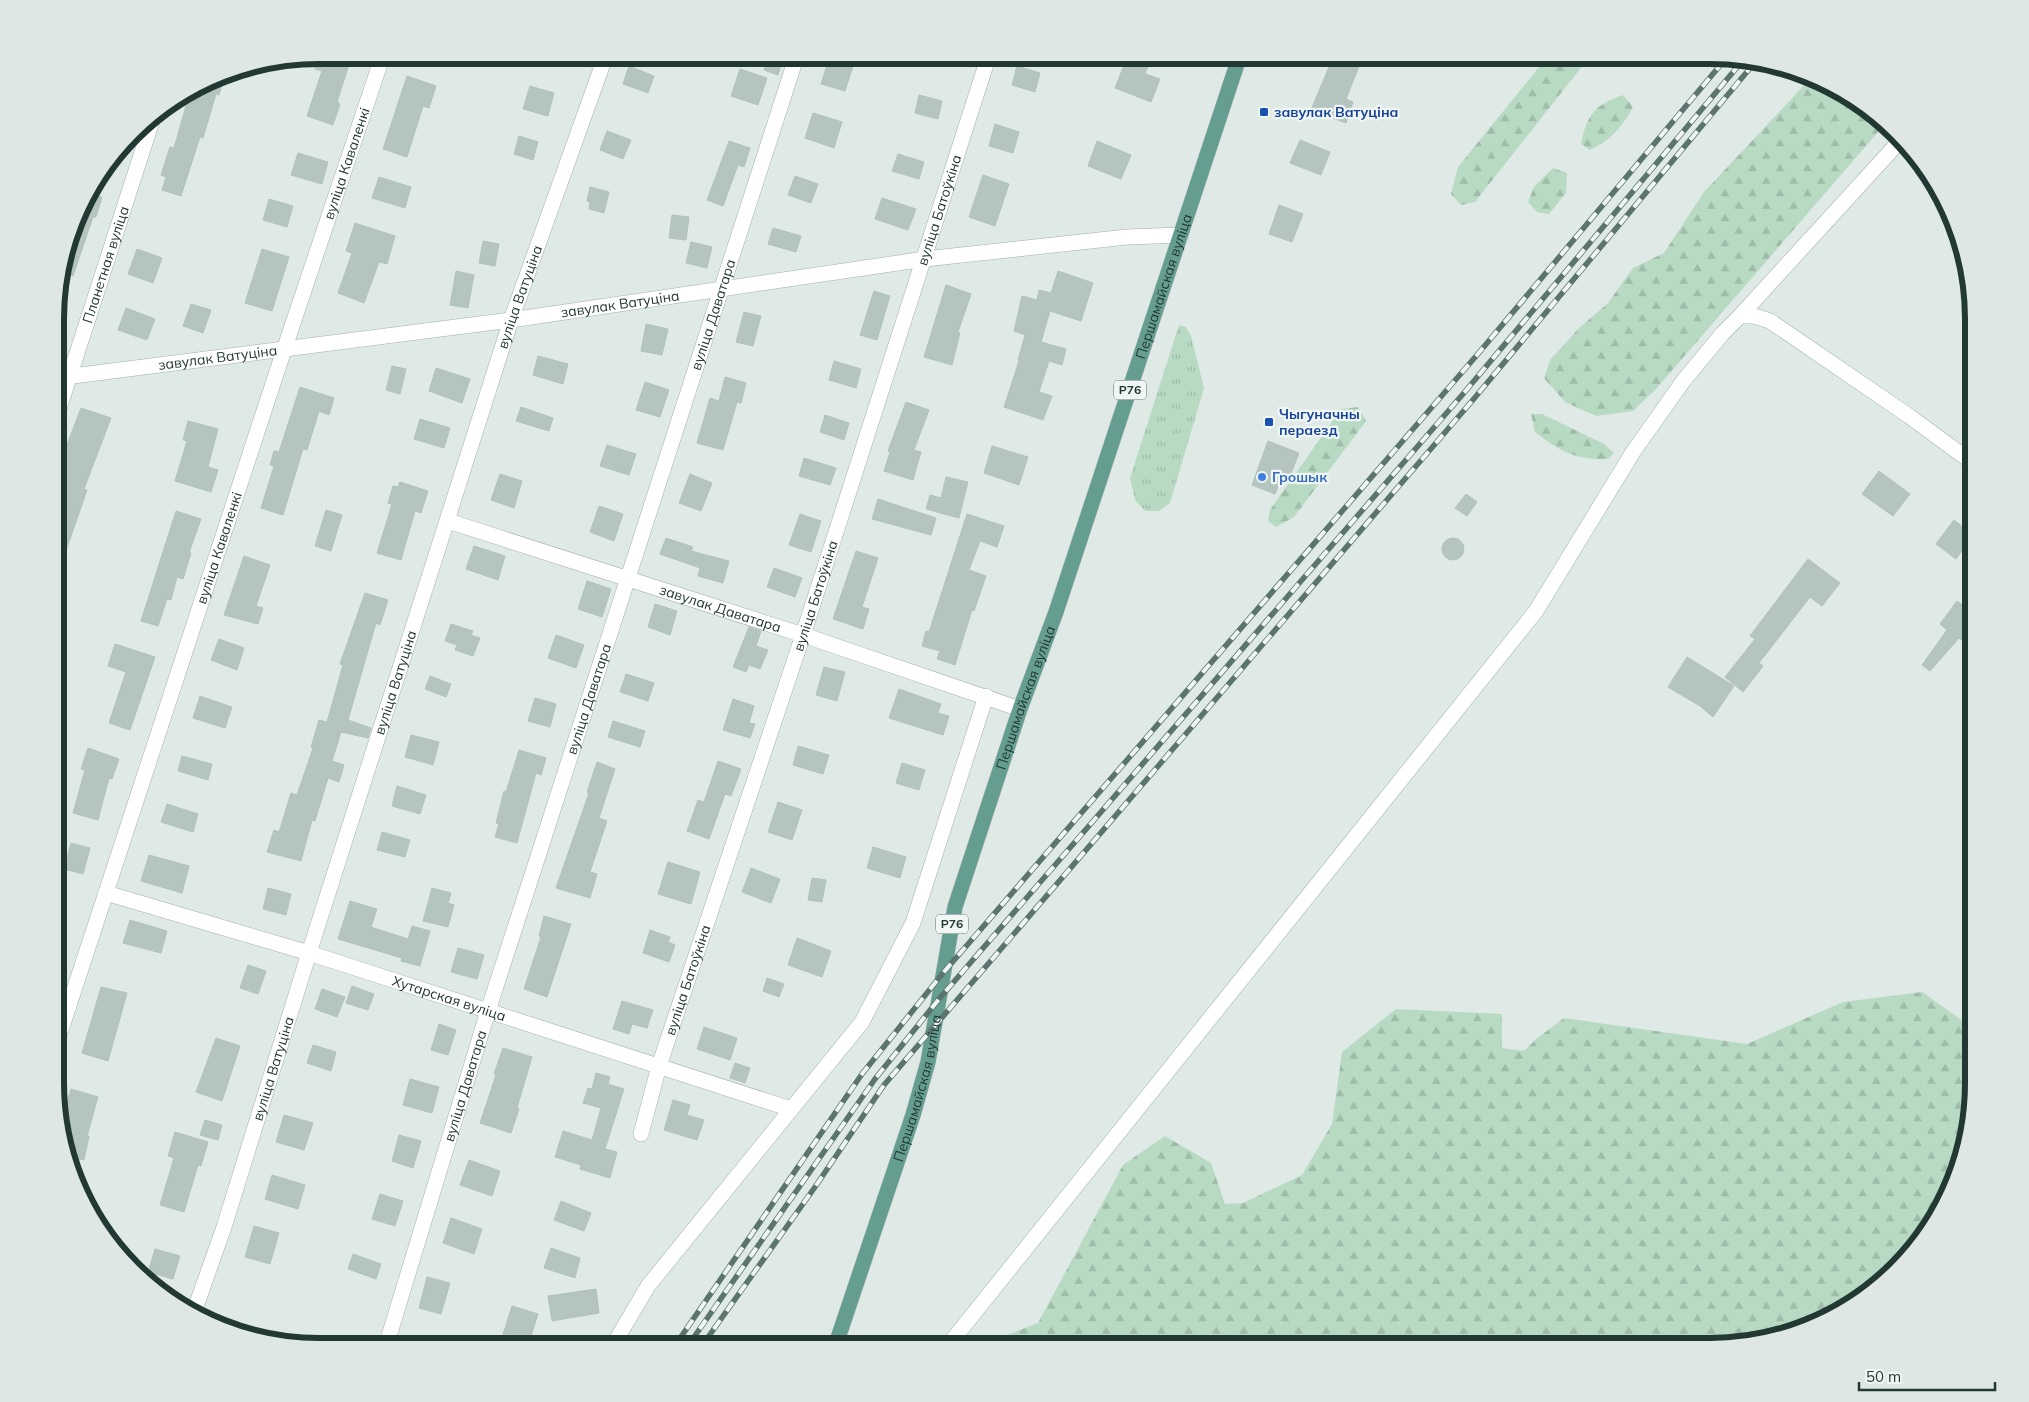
<svg xmlns="http://www.w3.org/2000/svg" width="2029" height="1402" font-family="Mulish,sans-serif">
<defs>
<pattern id="grass-tufts" width="24" height="20" patternUnits="userSpaceOnUse" patternTransform="scale(1.25)"><rect width="24" height="20" fill="#b8dac3"/><path d="M3 7l-1-3M5 7V3M7 7l1-3M15 17l-1-3M17 17v-4M19 17l1-3" fill="none" stroke="#9ebca8"/></pattern>
<pattern id="forest-firs" width="22" height="20" patternUnits="userSpaceOnUse" patternTransform="scale(1.25)"><rect width="22" height="20" fill="#b8dac3"/><path d="M5 1l3.5 6h-7zM16 11l3.5 6h-7z" fill="#9ebca8"/></pattern>
</defs>
<rect width="100%" height="100%" fill="#dfe9e5"/>
<path fill="url(#grass-tufts)" d="M1179,325L1186,327L1191,336L1204,388L1170,503L1159,511H1145L1135,500L1130,478Z"/>
<path fill="url(#forest-firs)" d="M1549,55H1591L1475,202L1461,205L1451,194L1458,167Z
M1811,78L1871,109L1884,125L1656,389L1633,411L1596,416L1565,402L1544,378L1550,360L1579,328L1608,303L1633,268L1664,253L1704,192Z
M1623,95L1633,107C1623,126 1610,141 1590,150L1581,144C1587,115 1594,105 1623,95Z
M1553,168L1567,173L1566,193L1549,214L1537,212L1528,202L1534,187Z
M1358,407L1366,421L1294,517L1276,527L1268,521L1270,510L1341,409Z
M1531,414H1542L1604,444L1614,453L1608,459C1574,460 1560,451 1535,432Z
M1922,992L1973,1028V1100L1960,1168L1920,1244L1884,1282L1827,1320L1778,1338L1711,1347H976L1038,1323L1123,1165L1165,1136L1211,1163L1225,1204L1243,1203L1302,1175L1332,1124L1342,1052L1396,1009L1502,1014V1048L1524,1051L1536,1039L1564,1018L1747,1044L1843,1002Z"/>
<path fill="#b4c4be" stroke="#b2c2bc" d="M319,55H352L337,102L340,104L333,125L307,116L322,71L315,69Z
M769,55L783,58L778,75L764,70Z
M1128,55H1152L1145,74L1160,79L1151,102L1115,88Z
M1334,55H1355L1362,59L1346,99L1353,102L1346,123L1311,110Z
M829,59L853,66L845,91L821,84Z
M629,66L654,76L648,93L623,84Z
M1017,66L1040,73L1035,92L1012,85Z
M740,69L767,78L758,105L731,96Z
M225,74L219,95L216,94L203,138L200,137L181,196L162,190L166,177L161,175L170,147L174,148L190,92L218,75Z
M407,76L436,86L429,108L423,106L407,157L383,149Z
M530,86L554,93L548,116L523,109Z
M919,95L942,101L938,119L915,113Z
M813,113L842,122L834,148L805,138Z
M995,124L1019,132L1013,153L989,146Z
M607,131L631,140L623,159L600,150Z
M519,136L538,142L533,160L514,154Z
M1300,140L1330,152L1321,175L1290,163Z
M729,141L750,148L744,167L738,165L723,206L707,200Z
M1097,141L1131,155L1121,179L1088,166Z
M298,153L328,162L322,184L291,175Z
M898,154L924,162L919,179L892,171Z
M983,175L1009,184L995,226L969,217Z
M795,176L818,184L811,203L788,195Z
M379,177L411,187L405,208L372,198Z
M590,187L609,192L604,213L589,209L590,202L587,201Z
M89,194L102,197L96,217H93L73,276L61,272L82,202Z
M882,198L916,209L908,230L875,219Z
M269,199L293,206L287,227L263,220Z
M1279,205L1303,214L1292,242L1269,234Z
M672,215L689,217L686,240L669,238Z
M355,223L395,236L387,264L379,262L364,303L338,293L352,253L346,251Z
M773,228L801,236L796,252L768,244Z
M483,241L499,244L495,266L479,263Z
M691,242L712,247L707,268L686,263Z
M137,249L162,258L153,283L128,274Z
M262,249L289,257L272,311L245,303Z
M456,271L474,275L468,308L450,305Z
M1058,271L1093,283L1081,321L1050,311L1041,342L1066,349L1062,365L1049,361L1039,392L1052,396L1043,420L1004,407L1019,361L1018,360L1025,335L1014,331L1022,296L1037,300L1039,290L1051,293Z
M946,285L971,294L958,332L960,333L952,365L924,357Z
M874,291L890,296L877,340L860,335Z
M191,304L211,310L203,333L183,326Z
M126,308L155,319L147,340L118,330Z
M744,312L761,316L753,346L736,342Z
M646,324L668,329L662,355L641,351Z
M538,356L568,364L563,384L533,375Z
M834,361L861,369L856,388L829,380Z
M392,366L406,369L400,394L386,390Z
M436,368L470,379L462,403L429,391Z
M725,377L746,383L741,403L737,402L723,450L697,443L710,398L719,401Z
M645,382L669,390L660,417L636,410Z
M300,387L334,398L329,415L319,411L307,450L303,449L283,515L261,508L274,466L270,465L274,451L279,452Z
M906,402L929,410L914,450L921,452L913,480L884,471L890,452L888,451Z
M521,407L553,418L549,431L516,421Z
M81,408L111,418L84,489L87,490L60,568L57,567V490L65,465L60,463Z
M825,415L849,423L844,440L820,432Z
M420,419L450,428L444,448L414,439Z
M188,421L218,429L208,467L218,470L211,492L175,481L187,441L183,440Z
M1268,441L1299,453L1290,476L1283,473L1275,494L1252,485Z
M607,445L636,454L629,475L600,466Z
M992,446L1028,457L1019,485L984,473Z
M804,458L836,468L830,485L799,476Z
M1879,471L1910,494L1893,516L1862,494Z
M500,474L522,481L514,508L491,500Z
M690,474L712,483L701,511L679,503Z
M946,477L968,482L959,518L926,509L930,495L941,498Z
M400,482L428,491L421,513L415,511L401,560L377,553L392,504L388,503L393,486L398,487Z
M1466,494L1477,502L1467,516L1455,508Z
M878,499L936,518L931,535L872,519Z
M599,506L623,514L614,541L590,532Z
M326,510L342,515L331,551L315,546Z
M176,511L201,519L189,553H191L183,579L177,577L171,600L167,599L158,626L141,621Z
M800,514L821,521L811,552L789,545Z
M967,514L1004,526L997,547L980,541L969,570L986,576L974,611L972,610L955,665L937,659L940,651L922,646L926,631L929,632Z
M1954,520L1973,535L1956,559L1936,544Z
M1442 549a11 11 0 1 1 22 0a11 11 0 1 1-22 0Z
M666,538L693,547L691,551L729,561L723,583L698,576L700,568L660,554Z
M474,546L505,556L498,580L466,569Z
M856,551L878,558L862,607L869,609L863,629L833,619Z
M244,556L270,565L256,606L263,608L258,624L224,615Z
M1808,559L1840,583L1822,606L1810,597L1759,663L1763,666L1743,692L1725,677L1755,639L1750,636Z
M774,568L802,578L795,597L767,587Z
M587,581L611,589L602,617L578,609Z
M365,593L388,600L380,625L376,623L348,720L371,728L368,738L341,732L332,761L344,765L339,782L328,778L315,821L312,820L301,861L267,852L274,830L279,832L291,793L297,795L313,748L311,747L319,720L327,722L343,665L340,664Z
M1957,601L1973,613V634L1966,644L1959,638L1930,671L1922,665L1947,630L1940,624Z
M655,604L677,611L670,635L648,627Z
M451,624L473,631L471,635L480,638L473,656L455,650L457,645L445,641Z
M749,627L761,631L756,646L768,650L760,669L749,665L746,672L733,667Z
M556,635L584,645L576,668L548,658Z
M219,639L244,648L237,670L211,660Z
M115,644L155,657L130,730L109,723L126,672L108,666Z
M1687,657L1734,686L1713,717L1700,706L1668,687Z
M824,667L845,672L837,701L816,695Z
M626,674L654,683L648,701L620,692Z
M430,676L451,684L446,697L425,689Z
M899,689L941,704L938,713L949,716L943,735L889,718Z
M200,696L232,707L225,728L193,718Z
M535,698L556,704L550,727L528,721Z
M733,699L754,706L749,723L755,724L750,738L723,730Z
M613,721L645,731L640,747L608,737Z
M411,735L439,742L433,765L405,757Z
M798,746L829,755L823,774L793,765Z
M88,748L119,759L112,779L109,778L98,820L73,813L85,770L81,769Z
M519,750L546,758L541,775L536,773L517,843L495,837L499,824L496,823L504,791L506,792Z
M182,756L212,764L208,780L178,771Z
M718,761L741,769L731,796L725,794L709,839L687,831L698,800L704,802Z
M597,762L615,769L599,818L607,821L590,872L597,874L590,898L556,888L589,793L587,792Z
M902,763L925,770L919,790L896,783Z
M397,786L426,795L420,814L392,806Z
M778,802L802,810L792,840L768,832Z
M167,804L198,814L193,832L161,822Z
M382,832L410,840L405,857L377,850Z
M71,843L90,848L83,874L64,869Z
M873,847L906,857L900,878L867,868Z
M149,855L189,866L182,893L141,881Z
M668,862L700,872L691,904L658,894Z
M751,868L780,879L771,903L742,892Z
M812,878L826,880L822,902L808,900Z
M268,888L291,894L286,915L263,909Z
M432,888L451,893L448,903L454,905L448,927L423,921Z
M350,901L377,909L371,927L408,939L412,926L430,931L420,966L401,961L402,958L338,939Z
M544,916L571,924L547,997L524,989L541,937L539,936Z
M130,920L167,931L161,953L123,943Z
M650,930L670,937L668,942L675,945L669,962L643,953Z
M797,938L831,951L822,977L788,965Z
M458,948L484,955L477,979L451,972Z
M248,965L266,971L258,994L240,988Z
M767,978L784,984L779,997L763,991Z
M352,986L374,994L368,1010L346,1003Z
M101,987L127,993L108,1061L82,1053Z
M322,989L345,997L337,1017L315,1009Z
M622,1001L653,1010L647,1028L632,1024L629,1034L613,1029Z
M439,1024L456,1030L448,1055L431,1050Z
M704,1027L737,1038L730,1060L697,1049Z
M216,1038L240,1046L222,1101L196,1092Z
M313,1045L336,1052L331,1071L307,1063Z
M503,1048L532,1057L517,1108L519,1109L511,1133L480,1123L496,1075L494,1074Z
M735,1063L750,1068L745,1083L730,1078Z
M596,1073L610,1077L608,1084L624,1089L605,1149L617,1152L610,1178L580,1169L581,1165L555,1157L563,1131L592,1140L601,1108L583,1103L588,1088L592,1089Z
M410,1079L439,1087L432,1113L403,1105Z
M71,1089L98,1097L87,1136H89L84,1160L70,1157L60,1126Z
M673,1100L690,1105L687,1115L704,1120L697,1140L664,1130Z
M284,1115L313,1123L304,1150L276,1142Z
M205,1120L222,1125L218,1140L200,1135Z
M175,1132L208,1142L201,1166L198,1165L184,1212L160,1205L174,1158L168,1156Z
M399,1135L421,1141L413,1168L392,1161Z
M469,1160L500,1171L492,1196L460,1185Z
M272,1175L305,1185L298,1209L265,1199Z
M380,1194L403,1201L395,1226L372,1219Z
M561,1201L591,1213L584,1231L554,1220Z
M451,1218L482,1229L474,1254L443,1243Z
M254,1226L279,1233L270,1264L245,1257Z
M551,1248L580,1258L575,1278L544,1268Z
M155,1249L180,1256L173,1279L148,1272Z
M353,1254L381,1264L376,1279L348,1269Z
M427,1277L450,1283L441,1314L419,1308Z
M596,1289L599,1313L552,1321L548,1296Z
M512,1306L538,1314L529,1342L522,1339L519,1347H499Z"/>
<g fill="none" stroke-linecap="round" stroke-linejoin="round">
<defs>
<g id="street">
<path d="M1740,316L1899,142"/>
<path id="s1" d="M57,378L511,320L925,259L1127,237L1181,235"/>
<path id="s2" d="M57,415L154,115"/>
<path id="s3" d="M448,521L803,635L1020,709"/>
<path id="s4" d="M106,893L309,953L791,1109"/>
<path id="s5" d="M57,1042L284,350L383,55"/>
<path id="s6" d="M641,1134L659,1066L803,635L989,55"/>
<path id="s7" d="M194,1312L224,1227L309,953L511,320L606,55"/>
<path id="s8" d="M386,1346L488,1011L797,55"/>
<path d="M612,1347L648,1286L862,1022L913,923L986,696"/>
</g>
<path id="secondary" d="M947,1347L1536,611L1633,452L1684,380L1723,333L1740,316H1754L1770,321L1909,416L1973,463"/>
<g id="primary">
<path id="s9" d="M835,1347L913,1115L928,1062L955,907L1020,709L1056,612L1240,55"/>
</g>
</defs>
<use href="#street" stroke="#a2b0ac" stroke-width="16"/>
<use href="#secondary" stroke="#9fb4ad" stroke-width="16"/>
<use href="#primary" stroke="#bcc3c2" stroke-width="16"/>
<use href="#street" stroke="#fff" stroke-width="15"/>
<use href="#secondary" stroke="#fff" stroke-width="15"/>
<use href="#primary" stroke="#659d91" stroke-width="15"/>
<defs>
<path id="rail" d="M674,1347L862,1074L943,973L1477,355L1728,56
M687,1347L875,1079L939,999L1463,394L1744,59
M701,1347L815,1187L884,1085L1472,401L1756,61"/>
</defs>
<use href="#rail" stroke="#5b746e" stroke-width="5.5"/>
<use href="#rail" stroke="#eff6f3" stroke-width="4" stroke-dasharray="11" stroke-linecap="butt"/>
</g>
<g fill="#1a4fb4" stroke="#eff6f3" stroke-width="2">
<rect x="1259" y="107" width="10" height="10" rx="2.5"/>
<rect x="1264" y="417" width="10" height="10" rx="2.5"/>
</g>
<circle fill="#3f7fe0" stroke="#eff6f3" stroke-width="2" cx="1262" cy="477" r="5"/>
<g text-anchor="middle" stroke-width="4.5" stroke-linejoin="round" paint-order="stroke">
<g fill="#eff6f3" stroke="#5f716d" stroke-width="1">
<rect x="1114" y="380.5" width="32" height="19" rx="4"/>
<rect x="936" y="914.5" width="32" height="19" rx="4"/>
</g>
<g font-size="12" font-weight="bold" fill="#213833">
<text x="1130" y="394">Р76</text>
<text x="952" y="928">Р76</text>
</g>
<g font-size="14" font-weight="bold" fill="#164399" stroke="#eff6f3" text-anchor="start">
<text x="1274" y="117">завулак Ватуціна</text>
<text x="1279" y="419">Чыгуначны<tspan x="1279" dy="16">пераезд</tspan></text>
</g>
<g font-size="14" fill="#213833" stroke="#eff6f3">
<text dy="5" stroke="none"><textPath href="#s5" startOffset="925">вуліца Каваленкі</textPath></text>
<text dy="5" stroke="none"><textPath href="#s6" startOffset="971">вуліца Батоўкіна</textPath></text>
<text dy="5" stroke="none"><textPath href="#s2" startOffset="158">Планетная вуліца</textPath></text>
<text dy="5" stroke="none"><textPath href="#s9" startOffset="1112">Першамайская вуліца</textPath></text>
<text dy="5" stroke="none"><textPath href="#s7" startOffset="1066">вуліца Ватуціна</textPath></text>
<text dy="5" stroke="none"><textPath href="#s1" startOffset="568">завулак Ватуціна</textPath></text>
<text dy="5" stroke="none"><textPath href="#s8" startOffset="1082">вуліца Даватара</textPath></text>
<text dy="5" stroke="none"><textPath href="#s1" startOffset="162">завулак Ватуціна</textPath></text>
<text dy="5" stroke="none"><textPath href="#s5" startOffset="520">вуліца Каваленкі</textPath></text>
<text dy="5" stroke="none"><textPath href="#s6" startOffset="566">вуліца Батоўкіна</textPath></text>
<text dy="5" stroke="none"><textPath href="#s3" startOffset="286">завулак Даватара</textPath></text>
<text dy="5" stroke="none"><textPath href="#s7" startOffset="661">вуліца Ватуціна</textPath></text>
<text dy="5" stroke="none"><textPath href="#s9" startOffset="678">Першамайская вуліца</textPath></text>
<text dy="5" stroke="none"><textPath href="#s8" startOffset="678">вуліца Даватара</textPath></text>
<text dy="5" stroke="none"><textPath href="#s6" startOffset="161">вуліца Батоўкіна</textPath></text>
<text dy="5" stroke="none"><textPath href="#s4" startOffset="359">Хутарская вуліца</textPath></text>
<text dy="5" stroke="none"><textPath href="#s7" startOffset="256">вуліца Ватуціна</textPath></text>
<text dy="5" stroke="none"><textPath href="#s8" startOffset="272">вуліца Даватара</textPath></text>
<text dy="5" stroke="none"><textPath href="#s9" startOffset="272">Першамайская вуліца</textPath></text>
</g>
<g font-size="14" font-weight="bold" fill="#366cbe" stroke="#eff6f3" text-anchor="start">
<text x="1272" y="482">Грошык</text>
</g>
</g>
<path d="M0 0H2029V1402H0ZM319 64H1710A255 255 0 0 1 1965 319V1083A255 255 0 0 1 1710 1338H319A255 255 0 0 1 64 1083V319A255 255 0 0 1 319 64Z" fill="#dfe7e4" fill-rule="evenodd"/>
<path fill="none" stroke="#213833" stroke-width="6" d="M319 64H1710A255 255 0 0 1 1965 319V1083A255 255 0 0 1 1710 1338H319A255 255 0 0 1 64 1083V319A255 255 0 0 1 319 64Z"/>
<path d="M1859 1382v8h136v-8" fill="none" stroke="#213833" stroke-width="2.5"/>
<text x="1866" y="1382" font-size="15" fill="#213833" stroke="#eff6f3" stroke-width="4" paint-order="stroke">50 m</text>
</svg>
